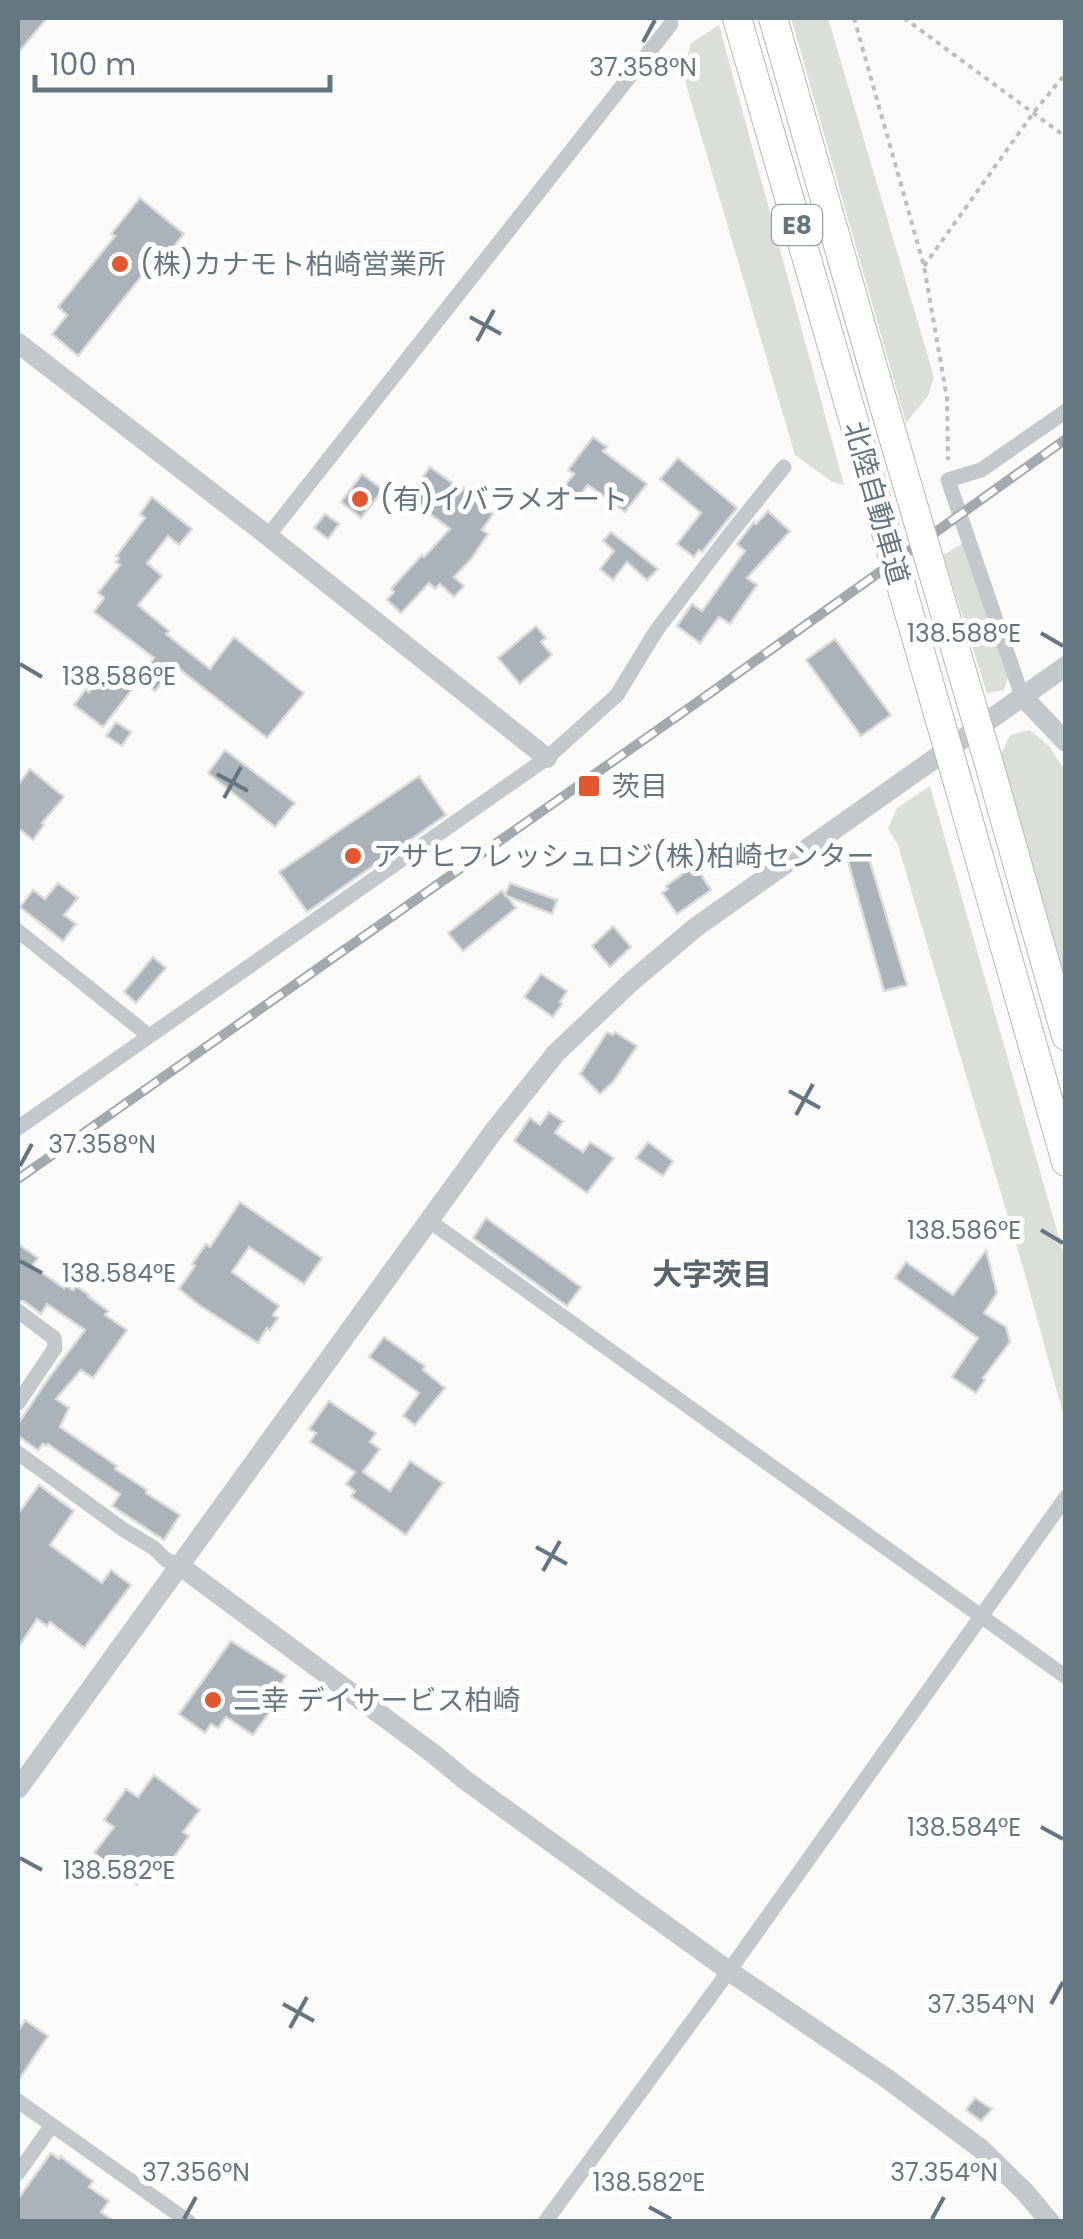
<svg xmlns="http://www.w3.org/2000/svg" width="1083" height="2239" font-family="Poppins,'Noto Sans JP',sans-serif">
<rect width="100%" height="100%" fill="#fafaf8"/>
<path fill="#dadfd7" d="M791,18H828L934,377L928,396L906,423Z
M719,25L844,485L832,482L795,455L683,74L691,43Z
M967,541L1008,677L1004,690L987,693L943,555Z
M1030,730L1050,747L1065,771V986L1001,754L1010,735Z
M930,786L1065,1259V1421L1023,1267L919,917L898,845L888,829L897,808Z"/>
<path fill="#aab3b9" stroke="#dcdcda" stroke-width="2.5" d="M18,18H47L18,53Z
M140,198L184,234L157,267L152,263L78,356L52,334L67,315L58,307L115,236L111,234Z
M593,437L607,447L603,451L647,484L625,512L588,485L579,496L565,485L574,474L568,470Z
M678,458L737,508L702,552L699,550L694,557L677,544L701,513L660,479Z
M430,467L462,490L464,487L478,498L475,501L493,514L482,530L488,534L471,559L454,577L464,586L454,597L440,584L435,589L429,583L401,613L387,600L394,592L391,589L422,555L424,557L450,529L408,497Z
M362,474L383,490L361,518L341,502Z
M152,497L192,529L179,545L168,536L147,563L162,576L138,605L169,631L166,634L210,669L234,637L304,693L267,738L178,668L174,673L172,670L155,691L139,678L154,658L94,612L104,598L98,593L120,565L116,562L119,558L116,556L145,518L140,514Z
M768,511L790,531L747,578L757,585L730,624L719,617L700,643L677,626L692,604L702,611L745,551L737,544L754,522L756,524Z
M325,514L339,524L328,539L314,528Z
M611,532L658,569L647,580L627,562L613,580L600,569L614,551L603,541Z
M536,626L546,638L541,642L552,655L520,684L498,658Z
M835,639L891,715L861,736L806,660Z
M111,663L137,683L103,727L74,705L86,689L89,692Z
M116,722L131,732L122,746L106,736Z
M225,750L295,803L275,827L208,773Z
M30,769L64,797L42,823L44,825L33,840L18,828V785Z
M419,776L446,815L307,912L279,872Z
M868,855L907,985L884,991L848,861Z
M695,865L711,890L677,914L662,893L668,889L666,886Z
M58,883L78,898L64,915L76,924L63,941L20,907L33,890L45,899Z
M510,883L557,900L552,914L507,896L516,908L463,951L448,933L502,890L505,895Z
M613,926L631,947L610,967L592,946Z
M153,957L166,968L136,1003L124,992Z
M541,974L567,991L560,1002L562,1004L553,1017L524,997Z
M607,1032L613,1035L615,1032L637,1046L613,1082L600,1094L580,1074Z
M549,1112L563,1121L555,1133L583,1152L590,1142L614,1158L587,1193L514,1141L530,1118L540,1125Z
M648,1142L673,1161L663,1176L636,1158Z
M240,1202L322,1258L304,1284L249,1247L232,1272L279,1306L273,1315L278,1318L270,1330L267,1328L258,1343L199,1305L179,1289L195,1266L192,1264L206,1244L210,1247Z
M486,1218L581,1287L567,1306L473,1238Z
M18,1244L38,1258L32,1266L64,1288L65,1285L73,1290L76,1286L89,1295L88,1296L108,1311L105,1315L127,1330L93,1378L81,1370L56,1399L69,1408L60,1427L117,1466L115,1469L147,1490L146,1493L180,1515L164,1540L112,1506L120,1494L48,1444L46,1446L43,1444L38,1450L18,1436V1424L48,1379L85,1330L47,1304L41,1314L25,1302L18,1300Z
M986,1250L997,1293L984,1313L1006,1327L1010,1342L983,1378L985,1380L976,1393L952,1377L978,1338L895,1278L906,1262L953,1295Z
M384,1337L425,1366L423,1370L445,1388L415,1425L403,1416L419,1393L369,1357Z
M329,1401L376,1433L370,1442L380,1449L363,1472L390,1491L410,1461L443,1483L406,1535L351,1496L355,1491L346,1484L355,1472L310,1442L316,1433L309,1429Z
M39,1485L74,1511L50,1545L102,1583L111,1570L131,1585L84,1648L50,1622L47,1626L37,1619L18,1648V1514Z
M231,1641L286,1676L269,1701L273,1703L271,1710L253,1735L226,1717L218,1728L211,1724L205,1733L179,1714Z
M154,1775L200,1810L183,1832L189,1836L172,1860L168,1857L161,1866L154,1861L137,1885L94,1853L114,1827L104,1820L126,1789L138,1797Z
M25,2020L48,2036L18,2081V2031Z
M975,2098L992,2109L981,2121L966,2110Z
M51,2153L59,2159L60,2156L93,2181L89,2187L109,2201L101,2212L115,2222H18V2199Z"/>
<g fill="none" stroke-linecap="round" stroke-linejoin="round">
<defs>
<path id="motorway" d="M737,18L857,432
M773,18L885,409
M988,760L1066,1036
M958,783L1066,1162"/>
</defs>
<use href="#motorway" stroke="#b4b9bd" stroke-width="30"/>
<path stroke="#bbbfc2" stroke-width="4" stroke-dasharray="5 5" stroke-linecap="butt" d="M854,18L924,266L947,398L948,460
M904,18L1066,137
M924,266L1034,112L1066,73"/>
<path stroke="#c3c8cc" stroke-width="15" d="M268,536L671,24
M1022,696L948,480L981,470L1066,411
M18,931L148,1035
M18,1128L547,758L617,695L656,631L730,534L784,467
M428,1220L1066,1677
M18,1311L54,1338L55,1348L18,1403
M18,1453L124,1530L154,1548L166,1560L179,1565
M18,2101L189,2222
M18,2173L52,2125
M545,2222L729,1971L1066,1497"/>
<path stroke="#c3c8cc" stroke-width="20" d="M18,343L268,536L547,758
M1022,696L1066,742
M179,1565L435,1755L465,1780L729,1971L889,2080L981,2149L1025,2192L1050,2222
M18,1789L493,1132L556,1053L631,982L696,927L1066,666"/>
<use href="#motorway" stroke="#fff" stroke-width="28"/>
<defs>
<path id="rail" d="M18,1179L706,696L1066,439"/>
</defs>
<use href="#rail" stroke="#a2aab0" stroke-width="10"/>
<use href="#rail" stroke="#fff" stroke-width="6" stroke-dasharray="19" stroke-linecap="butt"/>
<defs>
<path id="motorway-bridge" d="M885,409L988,760
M857,432L958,783"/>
</defs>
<use href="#motorway-bridge" stroke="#b4b9bd" stroke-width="30" stroke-linecap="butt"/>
<use href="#motorway-bridge" stroke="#fff" stroke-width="28"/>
</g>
<path fill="none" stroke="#657683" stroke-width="4" d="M643,42L655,20M470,317L501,334M477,341L494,310M1041,633L1063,646M20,664L42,677M217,774L248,791M224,798L241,767M789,1091L820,1108M796,1115L813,1084M20,1166L32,1144M1041,1230L1063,1243M20,1261L42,1273M536,1547L567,1564M543,1571L560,1541M1041,1827L1063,1839M20,1858L42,1870M283,2004L314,2021M1051,2004L1063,1982M290,2028L307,1997M649,2207L671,2219M184,2219L196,2197M932,2219L944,2197"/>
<g fill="#e4572e" stroke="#fff" stroke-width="4">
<circle cx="120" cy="264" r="10"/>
<circle cx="360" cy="499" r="10"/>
<rect x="577" y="774" width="24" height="24" rx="5"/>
<circle cx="353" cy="856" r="10"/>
<circle cx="213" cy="1700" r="10"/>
</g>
<g text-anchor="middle" stroke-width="10" stroke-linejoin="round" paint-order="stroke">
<rect fill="#fff" stroke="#939fa8" stroke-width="2.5" x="772" y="205" width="50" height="40" rx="8"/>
<g font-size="25" font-weight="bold" fill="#657683">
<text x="797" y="234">E8</text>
</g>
<g font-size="28" fill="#657683" stroke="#fff" text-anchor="start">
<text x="140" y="274">(株)カナモト柏崎営業所</text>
<text x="380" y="509">(有)イバラメオート</text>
<text x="612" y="796">茨目</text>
<text x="373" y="866">アサヒフレッシュロジ(株)柏崎センター</text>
<text x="233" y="1710">二幸 デイサービス柏崎</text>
</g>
<g font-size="28" fill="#657683" stroke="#fff">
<text transform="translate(877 503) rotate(74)" y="10">北陸自動車道</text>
</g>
<g font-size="30" font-weight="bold" fill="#57646e" stroke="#fff">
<text x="712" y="1285">大字茨目</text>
</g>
</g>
<g font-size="25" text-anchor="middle" fill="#657683" stroke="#fff" stroke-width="10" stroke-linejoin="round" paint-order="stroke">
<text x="643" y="76">37.358°N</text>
<text x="964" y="642">138.588°E</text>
<text x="119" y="685">138.586°E</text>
<text x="102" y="1153">37.358°N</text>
<text x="964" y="1239">138.586°E</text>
<text x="119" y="1282">138.584°E</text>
<text x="964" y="1836">138.584°E</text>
<text x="119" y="1879">138.582°E</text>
<text x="981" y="2013">37.354°N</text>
<text x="196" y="2181">37.356°N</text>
<text x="944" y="2181">37.354°N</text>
<text x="649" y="2191">138.582°E</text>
</g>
<rect width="1083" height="2239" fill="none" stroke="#657683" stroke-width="40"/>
<path d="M35 75v15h295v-15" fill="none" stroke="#657683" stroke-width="5"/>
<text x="50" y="75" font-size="30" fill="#657683" stroke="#ffffff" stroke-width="8" paint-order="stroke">100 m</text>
</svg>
